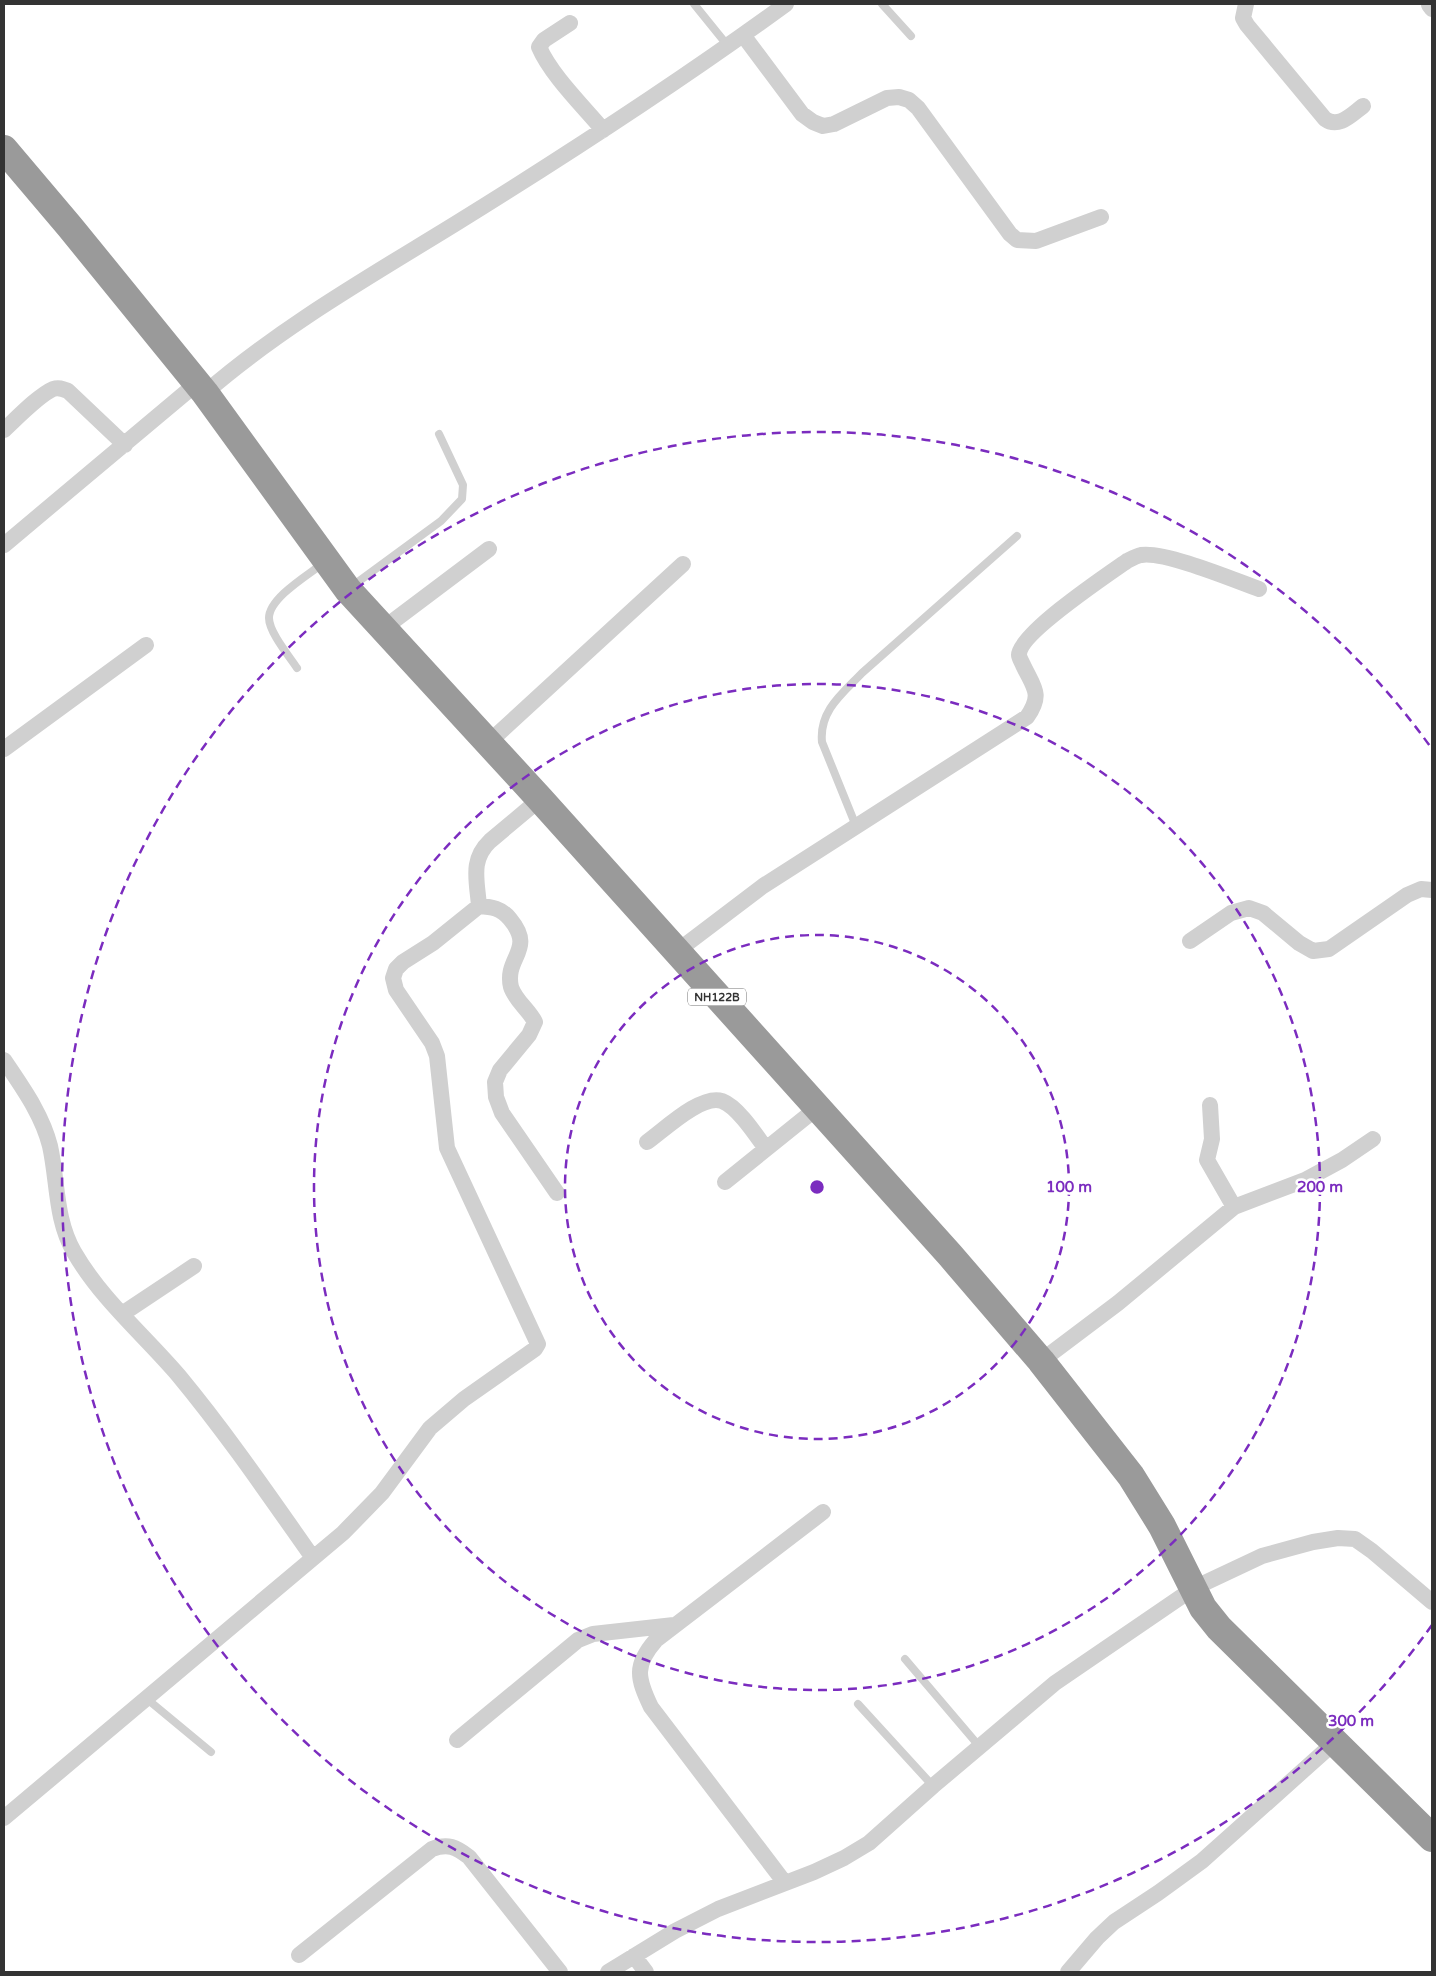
<svg xmlns="http://www.w3.org/2000/svg" width="1436" height="1976" font-family="'Varela Round',sans-serif">
<rect width="100%" height="100%" fill="#fff"/>
<g fill="none" stroke-linecap="round" stroke-linejoin="round">
<path stroke="#d0d0d0" stroke-width="8" d="M694,4L728,46
M882,4L911,36
M351,587L441,521L462,499L463,485L439,434
M297,668C289,656 269,632 269,618C269,598 308,575 322,564
M856,826L822,742C819,711 842,694 862,673L1017,536
M905,1659L979,1746
M147,1699L211,1752
M858,1704L933,1786"/>
<path stroke="#d0d0d0" stroke-width="16" d="M1246,4L1243,18L1247,25L1325,119C1339,129 1352,114 1363,106
M1429,5L1432,9
M570,23L544,40L539,47C551,75 583,106 603,130
M743,35L802,114L813,122L823,126L834,124L887,98L899,97L909,100L918,108L1010,234L1017,240L1036,241L1101,217
M205,393C281,327 369,277 455,224C568,154 679,82 786,4
M4,430C16,419 39,395 53,389C59,387 63,389 68,391L125,445
M4,545L196,384
M384,628L489,549
M488,743L683,564
M4,749L146,645
M540,799L490,841C470,860 477,880 479,906C492,907 501,908 510,919C536,950 504,957 511,987C515,1000 529,1010 535,1022L529,1035L500,1070L495,1082L496,1097L502,1113L557,1193
M1190,941L1231,913L1249,908L1263,913L1299,943L1313,951L1329,949L1407,895L1421,889L1432,890
M676,952L763,886L1027,717C1043,694 1034,688 1023,665C1022,662 1019,658 1019,655C1019,634 1107,575 1127,561C1131,559 1136,556 1141,555C1165,551 1234,580 1259,589
M4,1060C22,1087 42,1114 50,1146C58,1182 55,1219 74,1252C101,1299 144,1335 179,1376C227,1434 270,1497 313,1558
M1210,1105L1212,1139L1207,1160L1234,1207
M647,1142C664,1130 701,1094 722,1101C738,1107 756,1135 766,1149
M725,1182L817,1108
M122,1314L194,1266
M1041,1361L1118,1303L1234,1207L1305,1180L1342,1160L1373,1139
M457,1740L578,1640L593,1634L674,1625
M4,1818L343,1533L382,1493L430,1428L464,1399L535,1349L538,1344L447,1148L437,1056L432,1043L396,990L393,978L396,969L403,962L433,943L479,906
M785,1883L651,1707C637,1678 634,1665 656,1640L823,1512
M299,1955L432,1849C448,1843 456,1847 469,1857L560,1972
M634,1956L646,1972
M608,1972L675,1931L718,1909L814,1872L844,1858L869,1843L933,1786L1055,1683L1194,1588L1262,1556L1313,1542L1338,1538L1355,1539L1372,1551L1432,1602
M1068,1972L1097,1938L1114,1922L1158,1893L1202,1861L1335,1742"/>
<path stroke="#9a9a9a" stroke-width="28" d="M4,149L70,227L205,393L348,590L540,799L950,1255L1041,1361L1131,1476L1162,1526L1203,1608L1219,1628L1432,1838"/>
</g>
<g fill="none" stroke="#7b2cbf" stroke-width="2.5" stroke-dasharray="9 6">
<circle cx="817" cy="1187" r="252"/>
<circle cx="817" cy="1187" r="503"/>
<path d="M1432 1625A755 755 0 1 1 1432 749"/>
</g>
<g text-anchor="middle" stroke-width="5" stroke-linejoin="round" paint-order="stroke">
<rect fill="#fff" stroke="#707070" stroke-width="1" x="688" y="988.5" width="58" height="17" rx="4"/>
<g font-size="11" font-weight="bold" fill="#333">
<text x="717" y="1001">NH122B</text>
</g>
</g>
<circle cx="817" cy="1187" r="8" fill="#7b2cbf" stroke="#fff" stroke-width="2.5"/>
<g font-size="15" text-anchor="middle" font-weight="bold" fill="#7b2cbf" stroke="#fff" stroke-width="5" stroke-linejoin="round" paint-order="stroke">
<text x="1069" y="1192">100 m</text>
<text x="1320" y="1192">200 m</text>
<text x="1351" y="1726">300 m</text>
</g>
<rect width="1436" height="1976" fill="none" stroke="#333333" stroke-width="10"/>
</svg>
